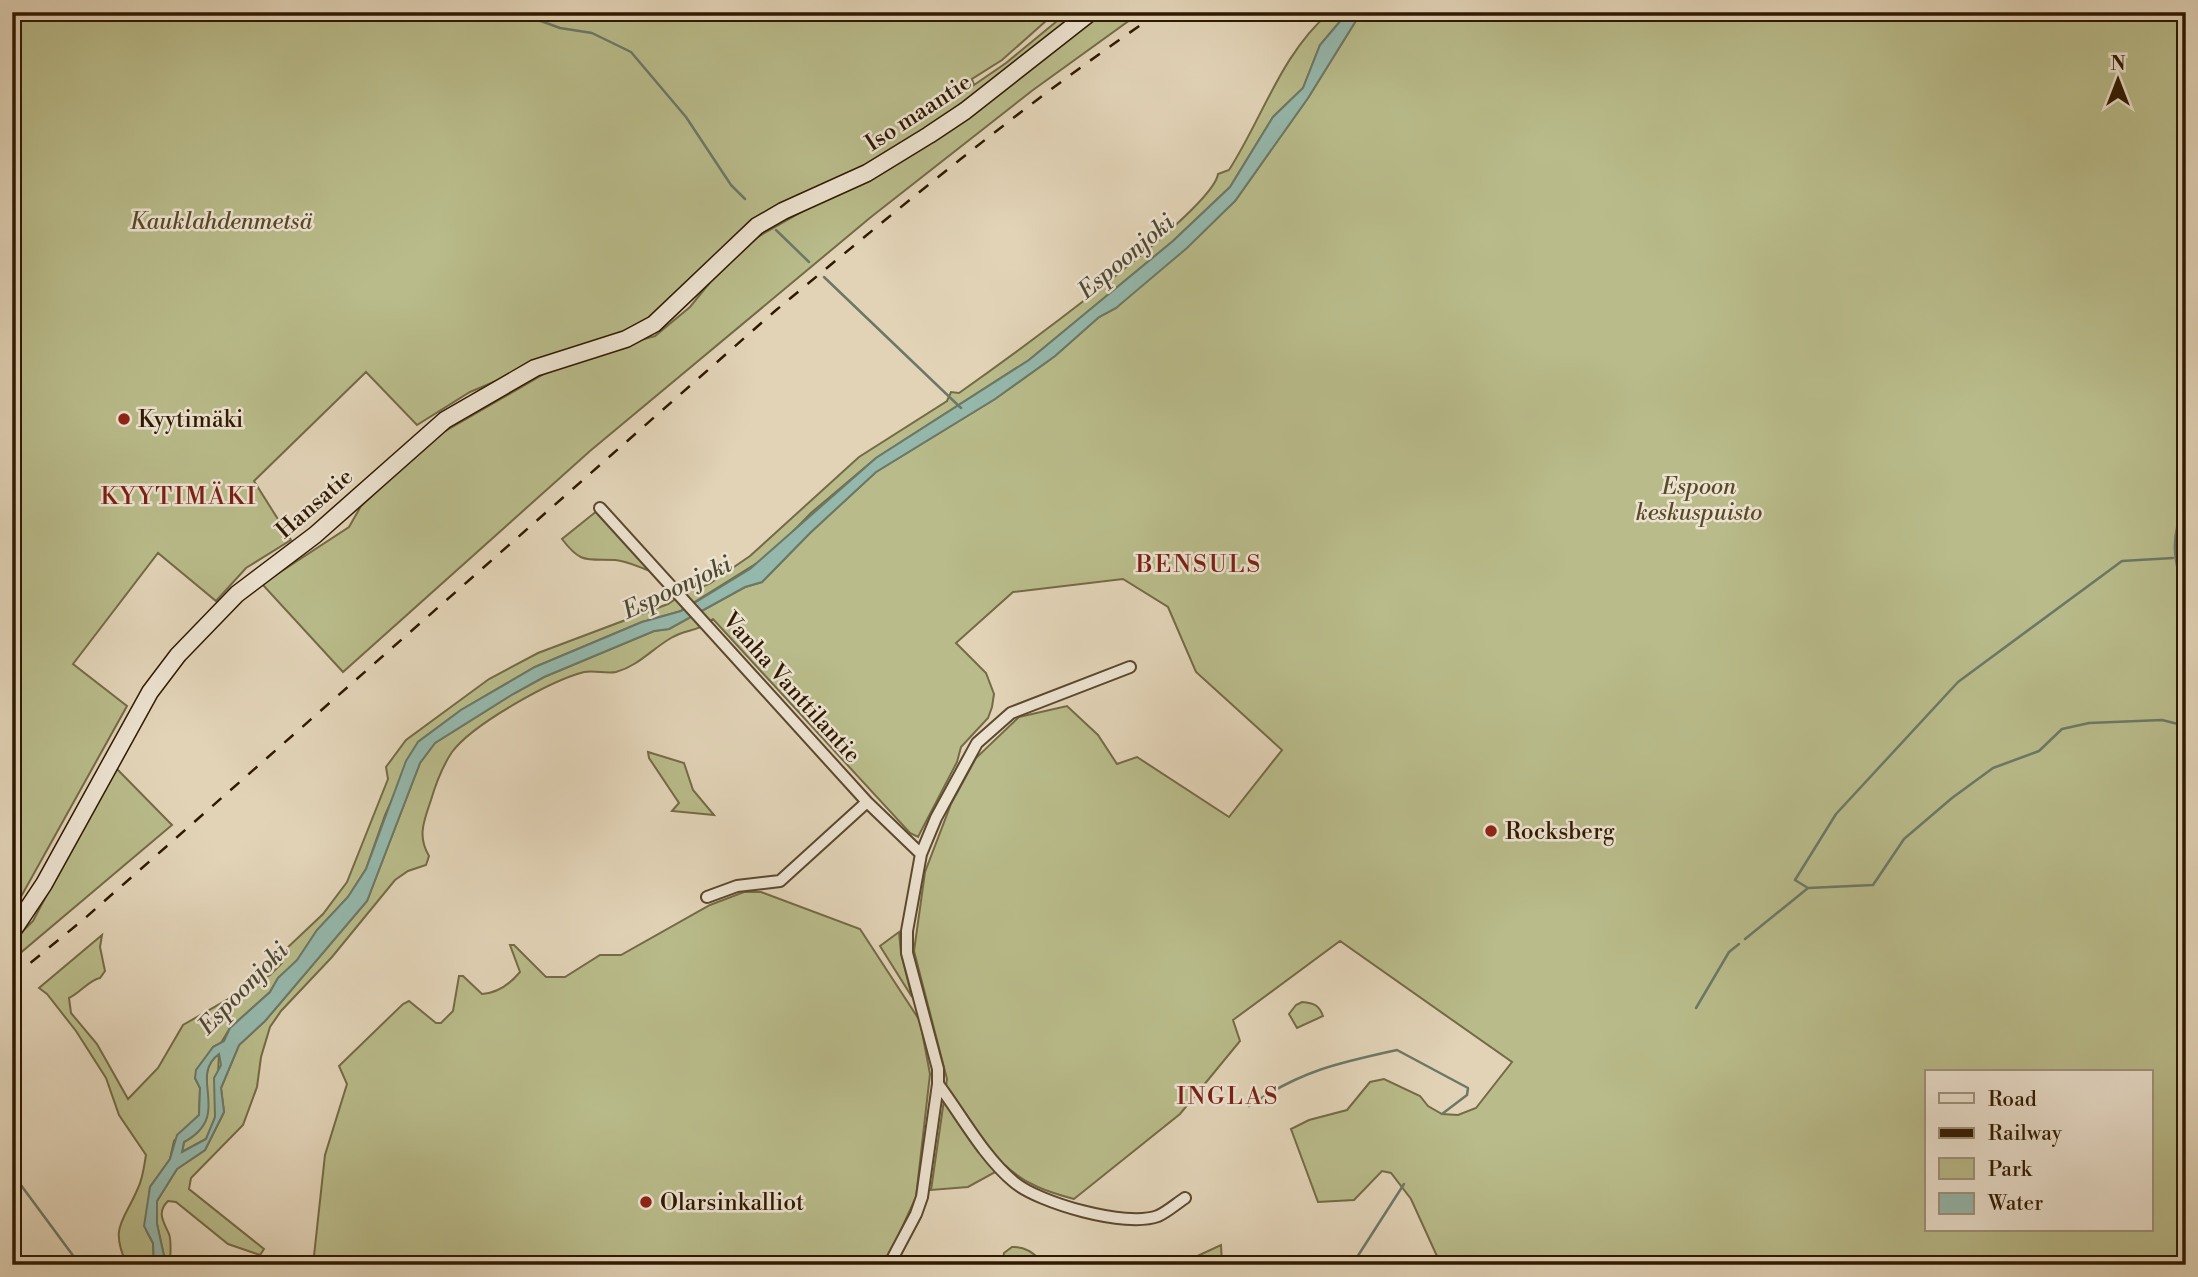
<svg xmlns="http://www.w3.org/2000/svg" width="2198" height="1277" font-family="'Libre Bodoni',serif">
<rect width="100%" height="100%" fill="#e2d3b7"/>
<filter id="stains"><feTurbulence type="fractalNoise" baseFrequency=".00286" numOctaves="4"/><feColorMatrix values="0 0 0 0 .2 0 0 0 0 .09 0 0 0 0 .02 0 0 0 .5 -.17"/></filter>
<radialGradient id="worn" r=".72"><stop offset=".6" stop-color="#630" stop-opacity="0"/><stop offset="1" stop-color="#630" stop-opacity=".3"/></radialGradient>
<path fill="#b9bb8a" stroke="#746a45" stroke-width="2" fill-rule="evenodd" d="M12,12H1056L1002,60L972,79L974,85L1006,63L1068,12H1082L917,137L838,181L798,195L754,219L665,312L627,332L578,346L470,392L417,425L366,372L254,481L291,540L246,568L216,601L158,553L73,664L127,706L12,913Z
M1099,12H1141L1033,90L871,217L590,451L343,672L262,584L349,527L361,506L435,437L568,360L655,336L690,307L729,259L747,243L819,202L1027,69Z
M1330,12H1348L1320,45L1303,88L1273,117L1230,187L1173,241L1029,360L876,458L811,513L770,555L693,603L677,585C699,590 712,588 726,568L731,569L750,556L859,457L947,401L951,392L959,393C1000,364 1213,211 1218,174L1229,170C1263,117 1281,54 1330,12Z
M1371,12H2186V1265H1441L1411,1199L1391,1173L1382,1171L1354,1200L1318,1202L1291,1129L1309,1120L1347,1110L1370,1082L1384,1079L1420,1096L1428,1106L1442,1114L1458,1115L1476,1108L1512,1062L1340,941L1233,1020L1240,1041L1180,1114L1074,1199C1048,1192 1026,1185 1006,1166L968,1187L931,1190L947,1079L914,951L925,872L951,804L976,758L1019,717L1067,706L1098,735L1117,764L1137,757L1229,817L1282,750L1196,672L1168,607L1123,579L1013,592L956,643L986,673L994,694L992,707L988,718L961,747L957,762L918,837L910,833L713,619C696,633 688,628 671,638C652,649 638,666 616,672C606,674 595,670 584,672C550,681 473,724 452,752C442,767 436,783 431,800C424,821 417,836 429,856L426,865L408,871L395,880L332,957L281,1011L270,1027L261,1057L257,1087L243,1125L191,1178L189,1189L264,1249L260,1255L228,1244L176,1202L168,1201C156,1213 164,1222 169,1234C172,1242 170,1256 170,1265H166L157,1224V1201L177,1169L205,1150L224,1112L221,1088L239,1045L265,1021L367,901L420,763L435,743L513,694L544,677L654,631L669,629L745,587L762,582L810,533L876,472L995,399L1055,356L1099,317L1116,308L1235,201L1308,98L1357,19ZM1927,1072H2151V1230H1927Z
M598,510L656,573C642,569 629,561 615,560C586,559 581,564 562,539Z
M680,596L684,607L681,611L642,622L535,667L461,710L418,742L385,815L366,869L348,897L317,930L297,961L278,978L270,992L230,1028L221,1043L213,1047L195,1078L200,1088L199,1115L174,1141L170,1159L150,1187L146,1230L153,1243L154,1265H127C109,1226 124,1222 138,1188C143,1178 144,1166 146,1155L119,1115L106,1078L76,1031L47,994L39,988L102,935L100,947L105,971L100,978C89,980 80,993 69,998L71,1013L97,1044L128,1099L158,1068L183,1025L270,975L282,963L286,949L323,914L347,882L388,779L386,767L406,740L489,679L538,653L668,604Z
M648,752L684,763L693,790L714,815L672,811L679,803L649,758Z
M115,767L172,825L12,960V942L33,921Z
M744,892H761L860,929L920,1021L930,1074L916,1197L885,1265H313L325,1155L347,1084L339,1066L403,1004L409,1001L436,1023H441L453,1011L459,976H463L482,994C497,993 510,984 520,972L510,945H514L546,977H565L600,955H621L710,905Z
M899,932L901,953L912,997L880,946Z
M1302,1002C1314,1003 1319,1005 1323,1016L1297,1028L1289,1014L1296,1005Z
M219,1054L216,1117L206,1139L182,1152L184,1142C231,1117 188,1076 219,1054Z
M1221,1245L1222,1265H1178Z
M1012,1247C1027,1246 1035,1255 1046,1265H1002L1004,1253Z"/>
<path fill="#95b8ac" stroke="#6c7867" stroke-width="2" fill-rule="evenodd" d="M1348,12H1371L1357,19L1308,98L1235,201L1187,248L1116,308L1099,317L1055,356L995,399L876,472L810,533L762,582L745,587L669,629L654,631L544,677L513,694L435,743L420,763L367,901L265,1021L239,1045L221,1088L224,1112L205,1150L177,1169L157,1201V1224L166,1265H154L153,1243L144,1226L150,1187L170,1159L177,1135L199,1115L200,1088L195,1078L196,1070L213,1047L224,1041L230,1028L270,992L278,978L297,960L317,930L348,897L366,869L406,761L418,742L461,710L535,667L642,622L681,611L750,569L876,458L1029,360L1173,241L1230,187L1273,117L1303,88L1320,45ZM219,1054L221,1065L214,1078L215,1117L206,1139L182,1152L184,1142C234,1115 187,1077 219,1054Z"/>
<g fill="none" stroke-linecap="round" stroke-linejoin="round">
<path stroke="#6c7867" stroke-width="2.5" d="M516,12L560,28L592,33L631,52L686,117L731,185L745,199
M776,230L809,262
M824,277L961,408
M2186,506C2167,538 2176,567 2186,600
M2173,558L2122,561L1958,682L1836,814L1795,880L1808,888L1873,885L1904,839L1952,798L1993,768L2039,751L2062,729L2089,723L2162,720L2186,726
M1745,939L1808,888
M1696,1008L1729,952L1739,944
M1249,1106C1301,1071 1337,1063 1397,1050L1468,1088L1467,1095L1442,1114
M12,1173L80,1265
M1352,1265L1404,1184"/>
<defs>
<path id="minor" d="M600,508L867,802L921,854
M707,897L737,886L780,881L867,802
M938,1084C962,1116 983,1156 1014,1182C1039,1203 1126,1228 1158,1216C1167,1212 1176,1204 1185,1198
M889,1265L916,1214L922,1197L938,1084V1069L907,953V931L921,854L936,818L977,743L1011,713L1130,667"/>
<path id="secondary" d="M12,932L44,884L150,692L178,655L237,594L315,535L445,420L535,368L626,339L654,324L757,226L783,211L867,173L929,135L965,111L1091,12"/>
</defs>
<use href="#minor" stroke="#5c482e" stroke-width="14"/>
<use href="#secondary" stroke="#2f1900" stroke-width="19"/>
<use href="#minor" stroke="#ece2d0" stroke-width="10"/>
<use href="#secondary" stroke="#ece2d0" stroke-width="16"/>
<path stroke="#2f1900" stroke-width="2.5" stroke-dasharray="12 12" stroke-linecap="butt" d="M12,978L84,919L775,311C898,209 1027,101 1160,12"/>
</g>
<g fill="#8f2418" stroke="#ece2d0" stroke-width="2.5">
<circle cx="124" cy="419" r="7"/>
<circle cx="1491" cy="831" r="7"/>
<circle cx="646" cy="1202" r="7"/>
</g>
<g text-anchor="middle" stroke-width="5" stroke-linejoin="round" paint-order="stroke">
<g font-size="23" fill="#2f1900" stroke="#ece2d0">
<text transform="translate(918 112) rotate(-33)" y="8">Iso maantie</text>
<text transform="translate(314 503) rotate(-41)" y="8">Hansatie</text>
<text transform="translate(792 687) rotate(48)" y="8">Vanha Vanttilantie</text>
</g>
<g font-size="23" font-style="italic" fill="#584a29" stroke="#ece2d0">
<text x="221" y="229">Kauklahdenmetsä</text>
<text x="1699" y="494">Espoon<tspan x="1699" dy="26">keskuspuisto</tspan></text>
</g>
<g font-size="23" fill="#2f1900" stroke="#ece2d0" text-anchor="start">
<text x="138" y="427">Kyytimäki</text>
<text x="1505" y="839">Rocksberg</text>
<text x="660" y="1210">Olarsinkalliot</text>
</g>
<g font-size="24" font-style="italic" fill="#4e4934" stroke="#ece2d0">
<text transform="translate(1126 256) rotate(-40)" y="8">Espoonjoki</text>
<text transform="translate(677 587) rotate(-25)" y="8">Espoonjoki</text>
<text transform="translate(243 988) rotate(-46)" y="8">Espoonjoki</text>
</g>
<g font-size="24" letter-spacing="2" fill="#7a1f14" stroke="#ece2d0">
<text x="179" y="504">KYYTIMÄKI</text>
<text x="1199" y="572">BENSULS</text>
<text x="1228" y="1104">INGLAS</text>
</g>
</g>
<rect width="2198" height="1277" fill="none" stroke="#e2d3b7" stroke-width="42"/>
<rect x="14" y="14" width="2170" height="1249" fill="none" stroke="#2f1900" stroke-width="3.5"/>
<rect x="21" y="21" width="2156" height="1235" fill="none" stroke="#2f1900" stroke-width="2"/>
<rect x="1925" y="1070" width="228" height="161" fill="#ece2d0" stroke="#a0927d" stroke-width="2"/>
<rect x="1939" y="1093" width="35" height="10" fill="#ece2d0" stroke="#a0927d" stroke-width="2"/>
<text x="1988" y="1106" font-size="21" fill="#2f1900">Road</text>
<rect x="1939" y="1128" width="35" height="10" fill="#2f1900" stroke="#a0927d" stroke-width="2"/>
<text x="1988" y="1140" font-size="21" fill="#2f1900">Railway</text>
<rect x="1939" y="1158" width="35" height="21" fill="#b9bb8a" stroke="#a0927d" stroke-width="2"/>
<text x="1988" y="1176" font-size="21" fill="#2f1900">Park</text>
<rect x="1939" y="1193" width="35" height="21" fill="#95b8ac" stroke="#a0927d" stroke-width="2"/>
<text x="1988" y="1210" font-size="21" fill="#2f1900">Water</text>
<g transform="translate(2118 80)" stroke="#ece2d0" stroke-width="5" paint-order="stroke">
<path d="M0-5L12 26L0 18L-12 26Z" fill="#2f1900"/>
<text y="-10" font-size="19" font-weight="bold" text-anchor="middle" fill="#2f1900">N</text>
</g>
<rect width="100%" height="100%" filter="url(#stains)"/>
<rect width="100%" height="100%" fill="url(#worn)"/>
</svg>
